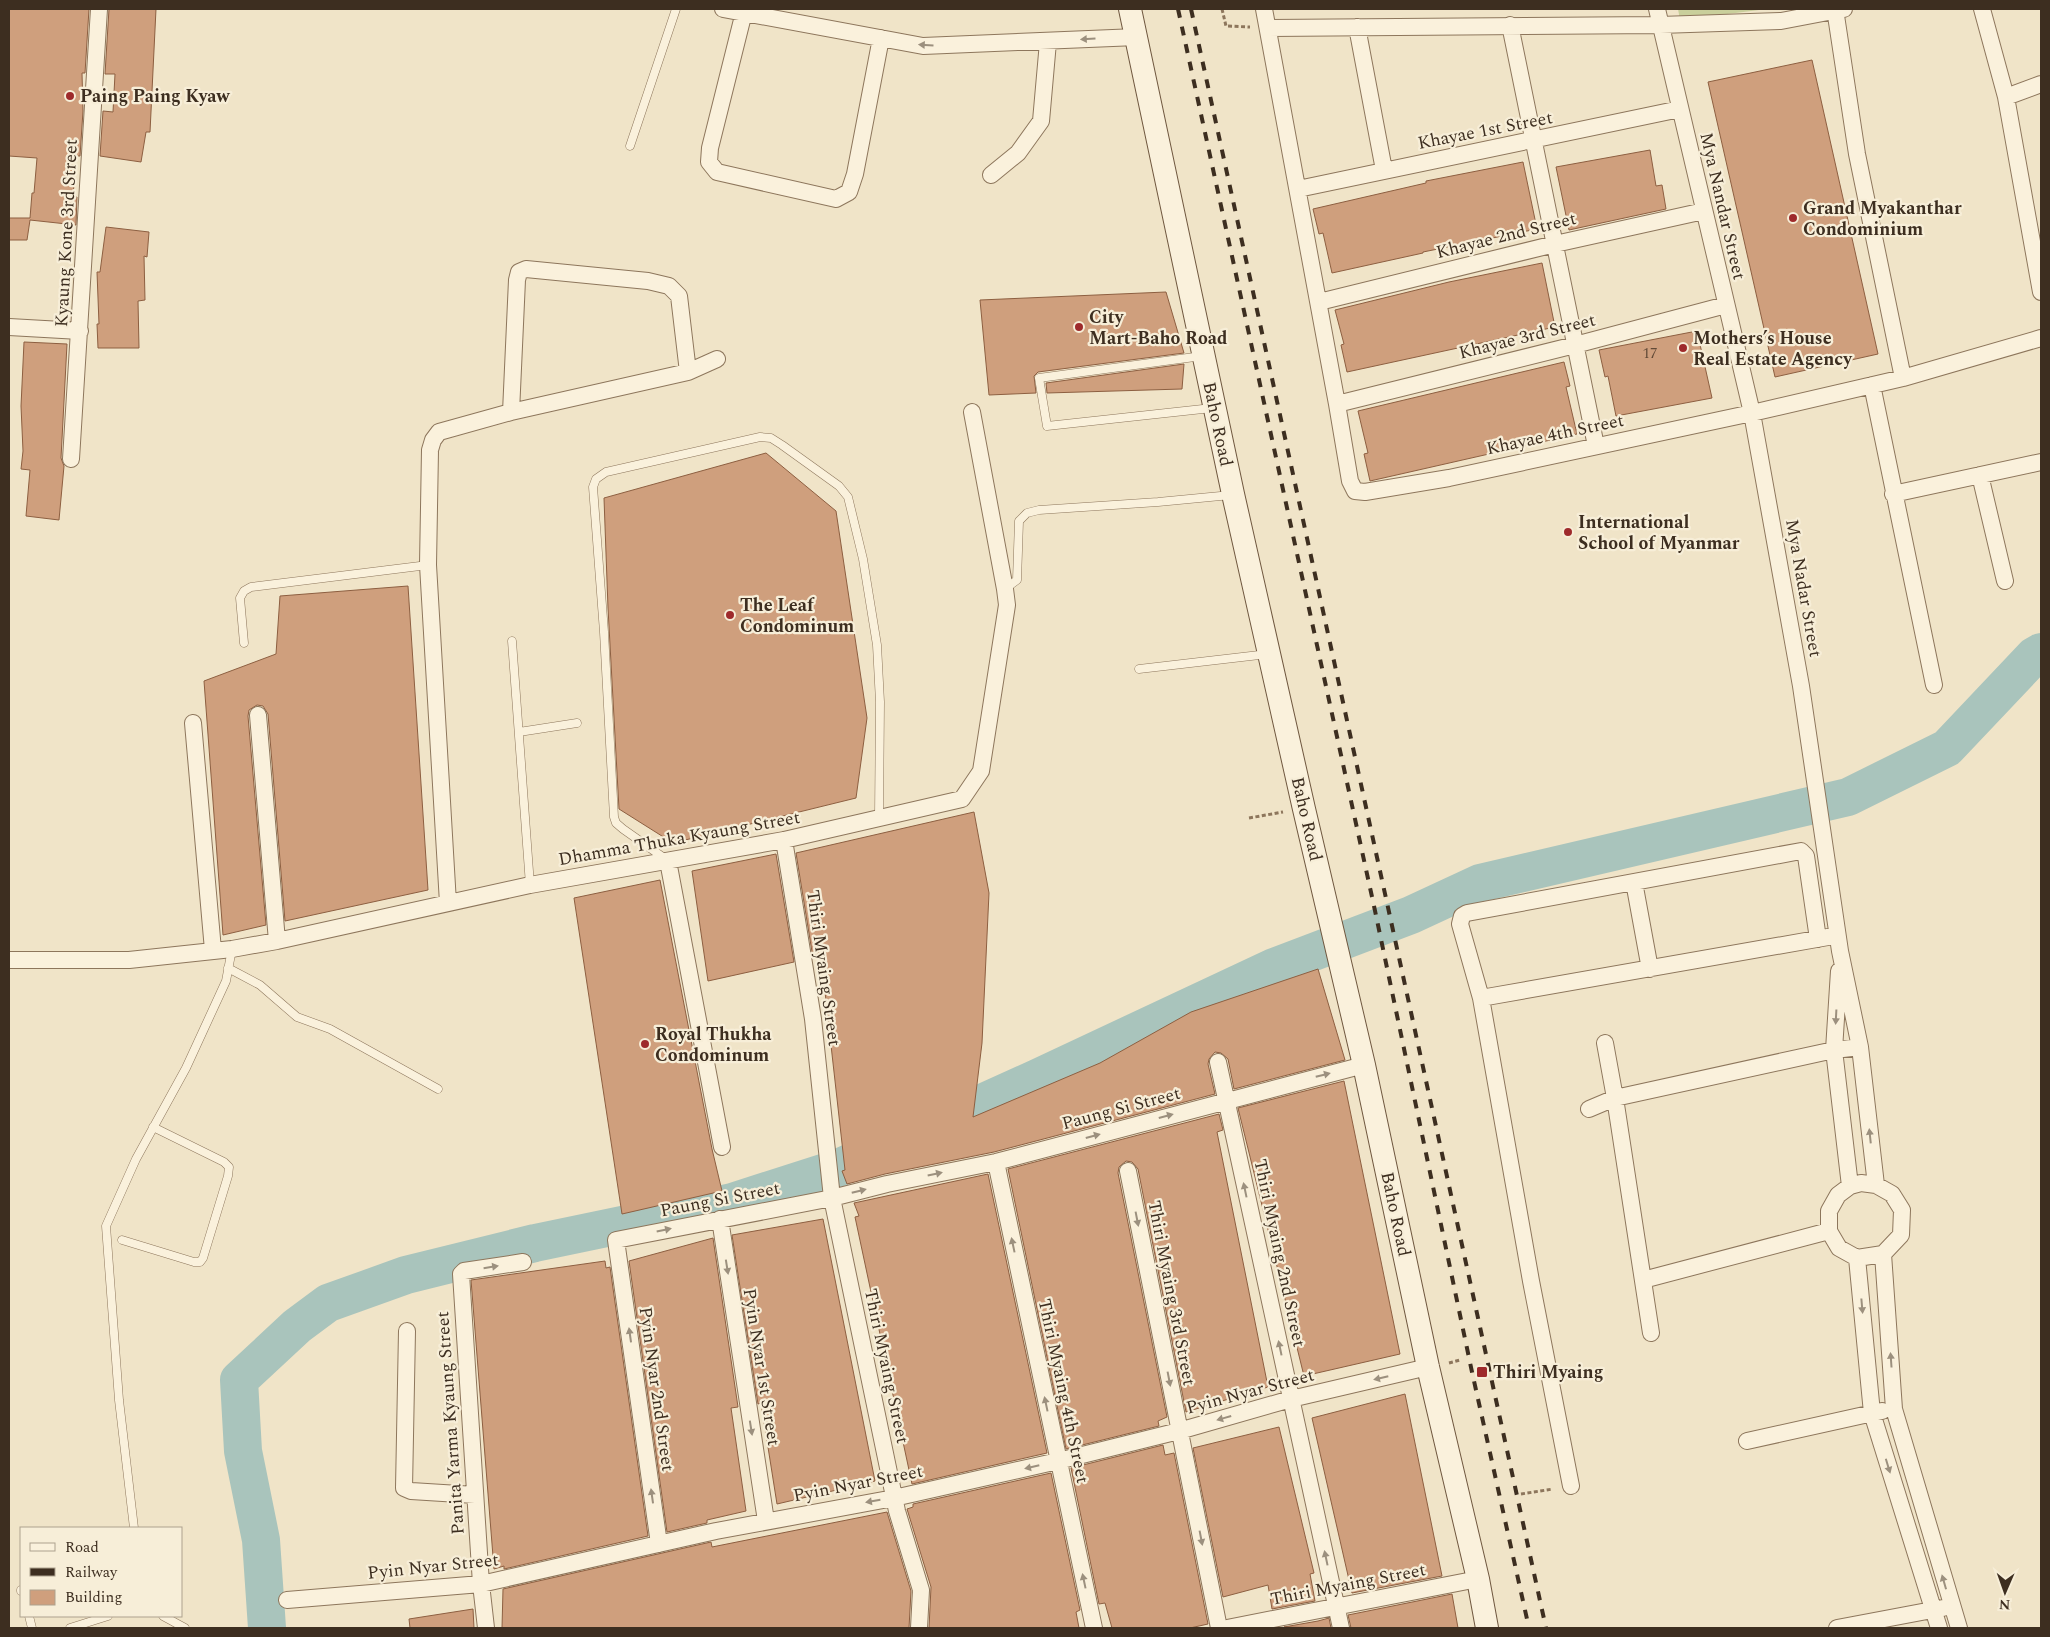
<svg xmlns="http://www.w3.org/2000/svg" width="2050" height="1637" font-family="Spectral,serif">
<rect width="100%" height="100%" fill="#f0e4c8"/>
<path fill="#c9cf9b" d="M1678,9H1767L1680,20Z"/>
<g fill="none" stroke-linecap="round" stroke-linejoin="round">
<path stroke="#a9c4bc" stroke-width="38" d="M267,1628L261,1540L243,1451L239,1380L297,1326L328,1303L406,1275L535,1243L732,1202L838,1168L1037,1078L1274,967L1411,915L1480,883L1848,797L1947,748L2034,656L2041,652"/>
</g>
<path fill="#cf9f7d" stroke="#8d5f41" d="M9,9H89L85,73H82L83,111L80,156H76L73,197H77L76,225L30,220L27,240H9V218H30L32,193H34L37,158L9,156Z
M109,9H156L150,132H146L141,162L100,156L103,111L113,112L115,74H105Z
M1812,60L1878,354L1775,377L1708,82Z
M1650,150L1656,186L1662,185L1666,209L1569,230L1556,167Z
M1523,162L1537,229L1423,252V253L1332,273L1323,233L1319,234L1313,209L1426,183V181Z
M106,227L149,232L147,257L144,256L145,300L138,301L139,348H98L97,324H99L97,272H100Z
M1542,263L1555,327L1347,372L1341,345L1344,344L1335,310L1449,282Z
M1166,292L1184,353L1038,372L1034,376L1036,393L989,395L980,300Z
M1697,331L1712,398L1616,416L1608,376L1605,377L1599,350Z
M24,342L67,344L61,458L64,466L59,520L26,516L30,470L21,469L23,451L21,406Z
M1564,362L1570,386L1566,387L1577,434L1370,481L1364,454L1368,453L1358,411Z
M1184,364L1182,389L1047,393L1046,383Z
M766,453L836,511L867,718L856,798L673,843L619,809L608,608L604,498Z
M408,586L428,890L285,921L268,714L263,706L257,705L249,710L248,716L266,925L223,935L204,681L276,654L280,596Z
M974,812L989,893L982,1043L973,1117L1100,1063L1191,1012L1318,969L1345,1060L1234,1089L1228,1059L1221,1053L1215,1052L1209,1059L1208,1064L1215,1094L994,1152L885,1174L847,1184L842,1171L845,1170L821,956L813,958L796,853Z
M776,854L794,962L708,981L692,871Z
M660,880L712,1149L722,1191L622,1214L574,898Z
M1344,1081L1400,1354L1304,1376L1238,1108Z
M1219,1114L1223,1130L1217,1132L1268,1387L1186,1412L1138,1169L1132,1162L1126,1161L1119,1167L1118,1173L1167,1417L1158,1421L1159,1426L1066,1449L1008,1169Z
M988,1174L1047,1453L912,1484L855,1217L859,1216L854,1203Z
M823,1219L875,1481L777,1504L761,1403L758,1404L732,1235Z
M713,1238L738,1407L731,1408L746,1511L707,1520V1523L667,1532L629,1261Z
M605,1261L606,1268L610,1267L648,1536L504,1569V1566L494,1569L471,1280Z
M1405,1394L1442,1576L1352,1593L1312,1418Z
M1279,1427L1314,1573L1310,1574L1315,1601L1272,1609L1268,1585L1223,1597L1193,1448Z
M1163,1445L1165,1455L1174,1453L1208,1624L1190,1628H1112L1105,1603L1099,1604L1071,1468Z
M1051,1473L1080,1610L1076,1612L1079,1628H929L931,1587L907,1509L913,1507V1504Z
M887,1512L911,1591L909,1628H502L503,1589L711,1542L712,1547Z
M1452,1594L1458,1628H1351L1348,1615Z
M473,1609L474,1628H410L409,1619Z
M1329,1618L1331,1628L1284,1627L1318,1621Z"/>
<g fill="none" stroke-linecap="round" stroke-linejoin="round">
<defs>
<path id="service" d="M630,146L676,9
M1202,356L1039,378L1047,426L1212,408
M1005,589L1017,580L1019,521L1027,513L1039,510L1158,502L1231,495
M512,641L530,885
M244,643L240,598L244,591L251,587L428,565
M1139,669L1268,654
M519,732L577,723
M667,860L623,829L616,823L614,817L604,632L593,487L596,479L606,472L760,437L771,438L782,445L839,486L848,497L863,559L877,645L880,702L879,818
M228,968L260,985L297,1017L330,1029L438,1089
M122,1240L194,1262H200L203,1258L228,1176L229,1167L224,1162L153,1127
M134,1528L119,1400L106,1226L136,1159L186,1068L226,981L232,949
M21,1590V1591
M29,1616L32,1628
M163,1616L185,1628
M70,1628L108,1616"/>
<path id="minor" d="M723,9L923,46L1137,37
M1264,9L1337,404L1350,481L1355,491L1365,492L1449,478L1752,413L1903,378L2041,338
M1657,9L1752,413L1801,686L1840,951L1860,1047L1876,1185
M1835,9L1857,154L1903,378
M1982,9L2006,97L2041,292
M744,12L710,148L709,162L717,172L836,199L849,192L855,174L881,38
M1510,25L1596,446
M1357,27L1384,170
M1269,28L1660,25L1781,21L1844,9
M2006,97L2041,84
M991,175L1018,153L1041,121L1048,42
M1298,189L1680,109
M1319,302L1555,244L1704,211
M9,327L80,331
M1872,385L1934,685
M1337,404L1575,345L1726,305
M511,412L517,280L519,272L526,269L648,281L669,286L679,296L688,372
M71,459L99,9
M1980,475L2005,581
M1893,494L2041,462
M258,715L277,941
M193,723L213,950
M784,840L813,1019L832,1198L897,1511L921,1590L919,1628
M668,861L722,1147
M1634,882L1650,969
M448,903L428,565L430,450L433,440L439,432L511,412L688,372L717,359
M9,960H129L232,949L277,941L530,885L784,840L962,799L981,771L1007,605L1005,589L972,412
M1839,971L1834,1050L1850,1186
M1481,998L1828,937
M1605,1043L1615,1098L1651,1333
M1218,1062L1341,1628
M1589,1109L1615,1098L1834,1050L1860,1047
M996,1162L1094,1628
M1128,1171L1219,1628
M1861,1183L1876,1185L1892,1194L1902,1210L1901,1235L1883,1254L1857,1258L1839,1248L1829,1231V1211L1838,1195L1850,1186Z
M720,1219L766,1521
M1883,1254L1894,1409L1959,1628
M1857,1258L1872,1413L1939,1628
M1643,1280L1829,1231
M407,1331L404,1488L411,1491L475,1495
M1747,1441L1882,1411
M1571,1486L1531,1281L1481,998L1460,924L1462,916L1467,913L1801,851L1806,856L1818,939
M659,1544L616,1240L832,1198L887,1184L996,1162L1364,1065
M287,1600L481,1584L716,1531L894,1498L1058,1461L1179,1431L1291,1399L1428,1367
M486,1628L481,1584L461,1274L464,1271L523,1262
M1227,1628L1478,1579
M1837,1628L1943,1608"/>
<path id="secondary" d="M1130,9L1233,494L1304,809L1364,1065L1428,1367L1478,1579L1487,1628"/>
</defs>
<use href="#service" stroke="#8d765c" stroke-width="9"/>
<use href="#minor" stroke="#8d765c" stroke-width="18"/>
<use href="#secondary" stroke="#6f573f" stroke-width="24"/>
<path stroke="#8d765c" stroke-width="3" stroke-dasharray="4 2.5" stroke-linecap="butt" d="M1222,9L1226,26L1250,27
M1249,818L1283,812
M1449,1363L1460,1360
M1521,1494L1553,1489"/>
<use href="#service" stroke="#faf1dc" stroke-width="8"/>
<use href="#minor" stroke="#faf1dc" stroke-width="16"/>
<use href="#secondary" stroke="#faf1dc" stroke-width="22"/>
<path stroke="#3d2e20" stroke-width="4" stroke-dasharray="9 9" stroke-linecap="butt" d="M1178,9L1374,906L1472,1372L1529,1628
M1191,9L1546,1628"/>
</g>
<defs><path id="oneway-solid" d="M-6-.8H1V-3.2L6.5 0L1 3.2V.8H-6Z" transform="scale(1.25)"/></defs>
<g fill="#9c907e">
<use href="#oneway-solid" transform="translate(1088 39) rotate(177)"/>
<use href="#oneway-solid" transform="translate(926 45) rotate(-177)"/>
<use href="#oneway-solid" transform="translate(1836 1017) rotate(93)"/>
<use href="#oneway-solid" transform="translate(1323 1075) rotate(-14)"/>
<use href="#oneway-solid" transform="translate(1166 1116) rotate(-15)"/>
<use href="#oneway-solid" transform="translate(1093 1136) rotate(-15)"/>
<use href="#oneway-solid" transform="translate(1870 1136) rotate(-96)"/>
<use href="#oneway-solid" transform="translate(935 1174) rotate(-12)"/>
<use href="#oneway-solid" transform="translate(1245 1190) rotate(-102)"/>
<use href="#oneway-solid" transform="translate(859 1191) rotate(-14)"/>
<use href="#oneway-solid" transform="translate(1137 1219) rotate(79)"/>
<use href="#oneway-solid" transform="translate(664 1230) rotate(-12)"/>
<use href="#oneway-solid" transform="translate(1013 1245) rotate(-102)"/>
<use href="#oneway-solid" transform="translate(491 1267) rotate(-9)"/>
<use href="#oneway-solid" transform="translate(727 1267) rotate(81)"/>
<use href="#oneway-solid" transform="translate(1862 1306) rotate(85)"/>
<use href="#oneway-solid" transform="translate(630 1335) rotate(-98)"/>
<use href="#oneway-solid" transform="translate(1280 1348) rotate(-102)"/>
<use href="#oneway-solid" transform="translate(1891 1360) rotate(-94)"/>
<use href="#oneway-solid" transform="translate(1381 1378) rotate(167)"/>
<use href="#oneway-solid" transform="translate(1169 1379) rotate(79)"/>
<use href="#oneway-solid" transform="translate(1046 1404) rotate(-102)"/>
<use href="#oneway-solid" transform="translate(1224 1418) rotate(164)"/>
<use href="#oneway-solid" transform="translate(751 1428) rotate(81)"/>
<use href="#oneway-solid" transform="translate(1888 1466) rotate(73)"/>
<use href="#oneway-solid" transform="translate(1032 1467) rotate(167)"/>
<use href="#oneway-solid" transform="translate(652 1496) rotate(-98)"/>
<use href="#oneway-solid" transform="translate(873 1501) rotate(170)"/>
<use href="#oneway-solid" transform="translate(1201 1538) rotate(79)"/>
<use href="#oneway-solid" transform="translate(1326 1558) rotate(-102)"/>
<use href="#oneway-solid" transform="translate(1084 1581) rotate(-102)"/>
<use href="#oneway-solid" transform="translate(1944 1582) rotate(-106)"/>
</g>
<g fill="#9e2a2b" stroke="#f7eed8" stroke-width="2">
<circle cx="70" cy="96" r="5"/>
<circle cx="1793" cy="218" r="5"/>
<circle cx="1079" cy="327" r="5"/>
<circle cx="1683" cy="348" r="5"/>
<circle cx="1568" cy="532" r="5"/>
<circle cx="730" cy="615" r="5"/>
<circle cx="645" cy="1044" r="5"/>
<rect x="1476" y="1366" width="12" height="12" rx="2.5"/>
</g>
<g text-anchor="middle" stroke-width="4.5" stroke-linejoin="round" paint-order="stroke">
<g font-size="15" fill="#624a37">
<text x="1650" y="358">17</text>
</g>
<g font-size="18" font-weight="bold" fill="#3d2e20" stroke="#f7eed8" text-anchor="start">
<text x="80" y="102">Paing Paing Kyaw</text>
<text x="1803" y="214">Grand Myakanthar<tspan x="1803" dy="21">Condominium</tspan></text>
<text x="1089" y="323">City<tspan x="1089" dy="21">Mart-Baho Road</tspan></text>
<text x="1693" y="344">Mothers’s House<tspan x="1693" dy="21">Real Estate Agency</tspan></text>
<text x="1578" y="528">International<tspan x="1578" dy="21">School of Myanmar</tspan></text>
<text x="740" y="611">The Leaf<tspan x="740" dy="21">Condominum</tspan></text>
<text x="655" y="1040">Royal Thukha<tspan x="655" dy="21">Condominum</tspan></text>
<text x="1493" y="1378">Thiri Myaing</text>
</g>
<g font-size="18" fill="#3d2e20" stroke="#f7eed8">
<text transform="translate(1485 130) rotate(-11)" y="6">Khayae 1st Street</text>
<text transform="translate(1723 206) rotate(77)" y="6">Mya Nandar Street</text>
<text transform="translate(66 233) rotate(-87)" y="6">Kyaung Kone 3rd Street</text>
<text transform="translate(1506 235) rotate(-14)" y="6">Khayae 2nd Street</text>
<text transform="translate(1527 336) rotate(-14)" y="6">Khayae 3rd Street</text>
<text transform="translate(1218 424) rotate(78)" y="6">Baho Road</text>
<text transform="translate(1555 434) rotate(-12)" y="6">Khayae 4th Street</text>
<text transform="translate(1804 588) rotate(80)" y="6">Mya Nadar Street</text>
<text transform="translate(1307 819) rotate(77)" y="6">Baho Road</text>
<text transform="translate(679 838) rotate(-10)" y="6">Dhamma Thuka Kyaung Street</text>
<text transform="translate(824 968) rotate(82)" y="6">Thiri Myaing Street</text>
<text transform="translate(1121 1108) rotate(-15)" y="6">Paung Si Street</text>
<text transform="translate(720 1199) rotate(-11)" y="6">Paung Si Street</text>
<text transform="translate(1396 1214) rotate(78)" y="6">Baho Road</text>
<text transform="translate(1280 1253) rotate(78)" y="6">Thiri Myaing 2nd Street</text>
<text transform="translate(1172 1293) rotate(79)" y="6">Thiri Myaing 3rd Street</text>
<text transform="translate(887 1366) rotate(78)" y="6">Thiri Myaing Street</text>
<text transform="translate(762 1367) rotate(81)" y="6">Pyin Nyar 1st Street</text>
<text transform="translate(657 1389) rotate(82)" y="6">Pyin Nyar 2nd Street</text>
<text transform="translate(1064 1391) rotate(78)" y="6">Thiri Myaing 4th Street</text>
<text transform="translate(1250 1391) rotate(-15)" y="6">Pyin Nyar Street</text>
<text transform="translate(450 1423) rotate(-94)" y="6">Panita Yarma Kyaung Street</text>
<text transform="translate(858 1483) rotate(-11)" y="6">Pyin Nyar Street</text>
<text transform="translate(433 1566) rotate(-6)" y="6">Pyin Nyar Street</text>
<text transform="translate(1348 1584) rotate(-11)" y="6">Thiri Myaing Street</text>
</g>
</g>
<rect width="2050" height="1637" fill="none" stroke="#3d2e20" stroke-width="20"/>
<rect x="20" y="1527" width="162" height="90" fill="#f7eed8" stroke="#ada18e"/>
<rect x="30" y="1543" width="25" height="8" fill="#faf1dc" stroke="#ada18e"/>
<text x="65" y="1552" font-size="15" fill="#3d2e20">Road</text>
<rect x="30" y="1568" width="25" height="8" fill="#3d2e20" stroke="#ada18e"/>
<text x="65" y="1577" font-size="15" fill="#3d2e20">Railway</text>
<rect x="30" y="1590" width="25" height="15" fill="#cf9f7d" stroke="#ada18e"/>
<text x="65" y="1602" font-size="15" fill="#3d2e20">Building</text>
<g transform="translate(2005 1592) rotate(182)" stroke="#f7eed8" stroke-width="4" paint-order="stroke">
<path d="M0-4L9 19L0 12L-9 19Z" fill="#3d2e20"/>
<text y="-8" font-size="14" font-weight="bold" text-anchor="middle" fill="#3d2e20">N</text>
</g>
</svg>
